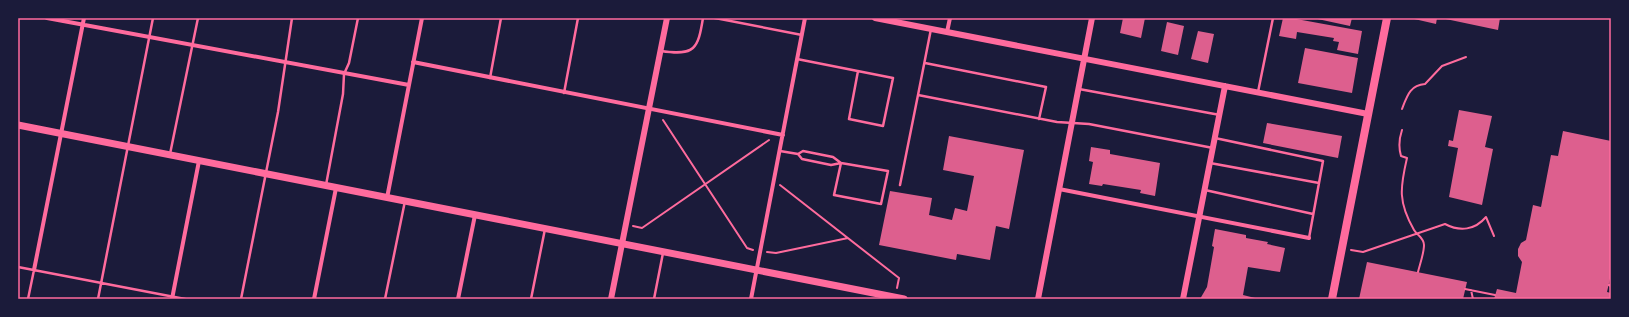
<svg xmlns="http://www.w3.org/2000/svg" width="1629" height="317" font-family="'Nunito Sans',sans-serif">
<rect width="100%" height="100%" fill="#1b1b3a"/>
<path fill="#dd5f8e" d="M1123,18H1145L1141,38L1120,33Z
M1283,18H1291L1362,31L1358,54L1337,50L1339,42L1333,41L1334,38L1297,32L1296,39L1279,36Z
M1313,18H1352L1350,26Z
M1410,18H1437L1436,24Z
M1441,18H1500L1498,30Z
M1167,22L1184,26L1178,55L1161,51Z
M1198,31L1214,34L1208,63L1191,59Z
M1305,48L1358,58L1352,93L1298,83Z
M1459,110L1492,116L1485,147L1493,149L1482,205L1449,197L1458,148L1448,146L1449,140L1453,141Z
M1267,123L1342,136L1338,158L1263,143Z
M1563,131L1611,141V274L1607,292L1611,293V299H1494L1497,289L1516,293L1522,262L1518,256V249L1521,243L1526,240L1533,205L1541,207L1551,155L1558,156Z
M949,136L1024,150L1009,229L996,226L990,260L957,254L956,260L879,245L890,191L932,198L929,215L952,220L955,208L967,211L974,176L943,170Z
M1091,147L1110,150V154L1160,163L1155,196L1140,193L1141,190L1103,184L1102,186L1089,184L1093,162L1089,161Z
M1215,229L1246,235V238L1268,242L1267,244L1285,248L1280,272L1248,267L1243,295L1259,299H1200L1207,287L1214,247L1212,246Z
M1367,262L1467,282L1463,299H1359Z"/>
<g fill="none" stroke-linecap="round" stroke-linejoin="round">
<path stroke="#ff6b9d" stroke-width="2" d="M1402,109C1407,96 1410,85 1425,84L1442,66L1466,57
M663,120L747,248L753,250
M1402,130C1399,139 1398,146 1401,156L1407,158C1400,188 1398,202 1414,230C1417,235 1424,238 1424,245C1424,253 1420,264 1418,272
M780,185L899,278L897,288
M633,226L642,228L769,140
M1351,250L1363,252L1445,224C1460,232 1475,230 1486,217L1494,236
M767,252L776,253L848,238
M1465,289L1495,295
M1471,290L1473,299"/>
<path stroke="#ff6b9d" stroke-width="2.5" d="M715,18L802,35
M931,29L918,95L1057,122L1089,124L1213,148
M661,51C695,56 698,49 703,18
M797,59L893,78L883,126L849,119L858,71
M925,63L1046,87L1039,119
M490,78L501,18
M1079,89L1220,115
M1258,92L1273,18
M564,93L578,18
M1215,138L1323,161L1309,238
M780,151L798,154L802,159L831,165L841,163
M170,154L198,18
M798,154L803,151L833,157L841,163L888,171L881,204L834,195L841,163
M1210,163L1319,183
M326,185L343,94L344,74L349,63L358,18
M900,185L918,95
M1205,190L1313,214
M18,267L185,299
M1609,285L1611,286
M28,299L34,270
M98,299L153,18
M241,299L278,112L292,18
M385,299L405,201
M531,299L545,229
M654,299L663,253"/>
<path stroke="#ff6b9d" stroke-width="4" d="M47,18L409,85
M947,32L950,18
M413,62L783,135
M1059,189L1309,238
M387,198L422,18
M34,270L84,18
M172,299L199,161
M314,299L336,188
M458,299L475,215
M751,299L805,18"/>
<path stroke="#ff6b9d" stroke-width="6" d="M875,18L1368,114
M611,299L667,18
M1038,299L1092,18
M1183,299L1225,86"/>
<path stroke="#ff6b9d" stroke-width="7" d="M18,125L904,299"/>
<path stroke="#ff6b9d" stroke-width="8" d="M1332,299L1387,18"/>
</g>
<rect width="1629" height="317" fill="none" stroke="#1b1b3a" stroke-width="38"/>
<rect x="19" y="19" width="1591" height="279" fill="none" stroke="#ff6b9d" stroke-width="1.5"/>
</svg>
